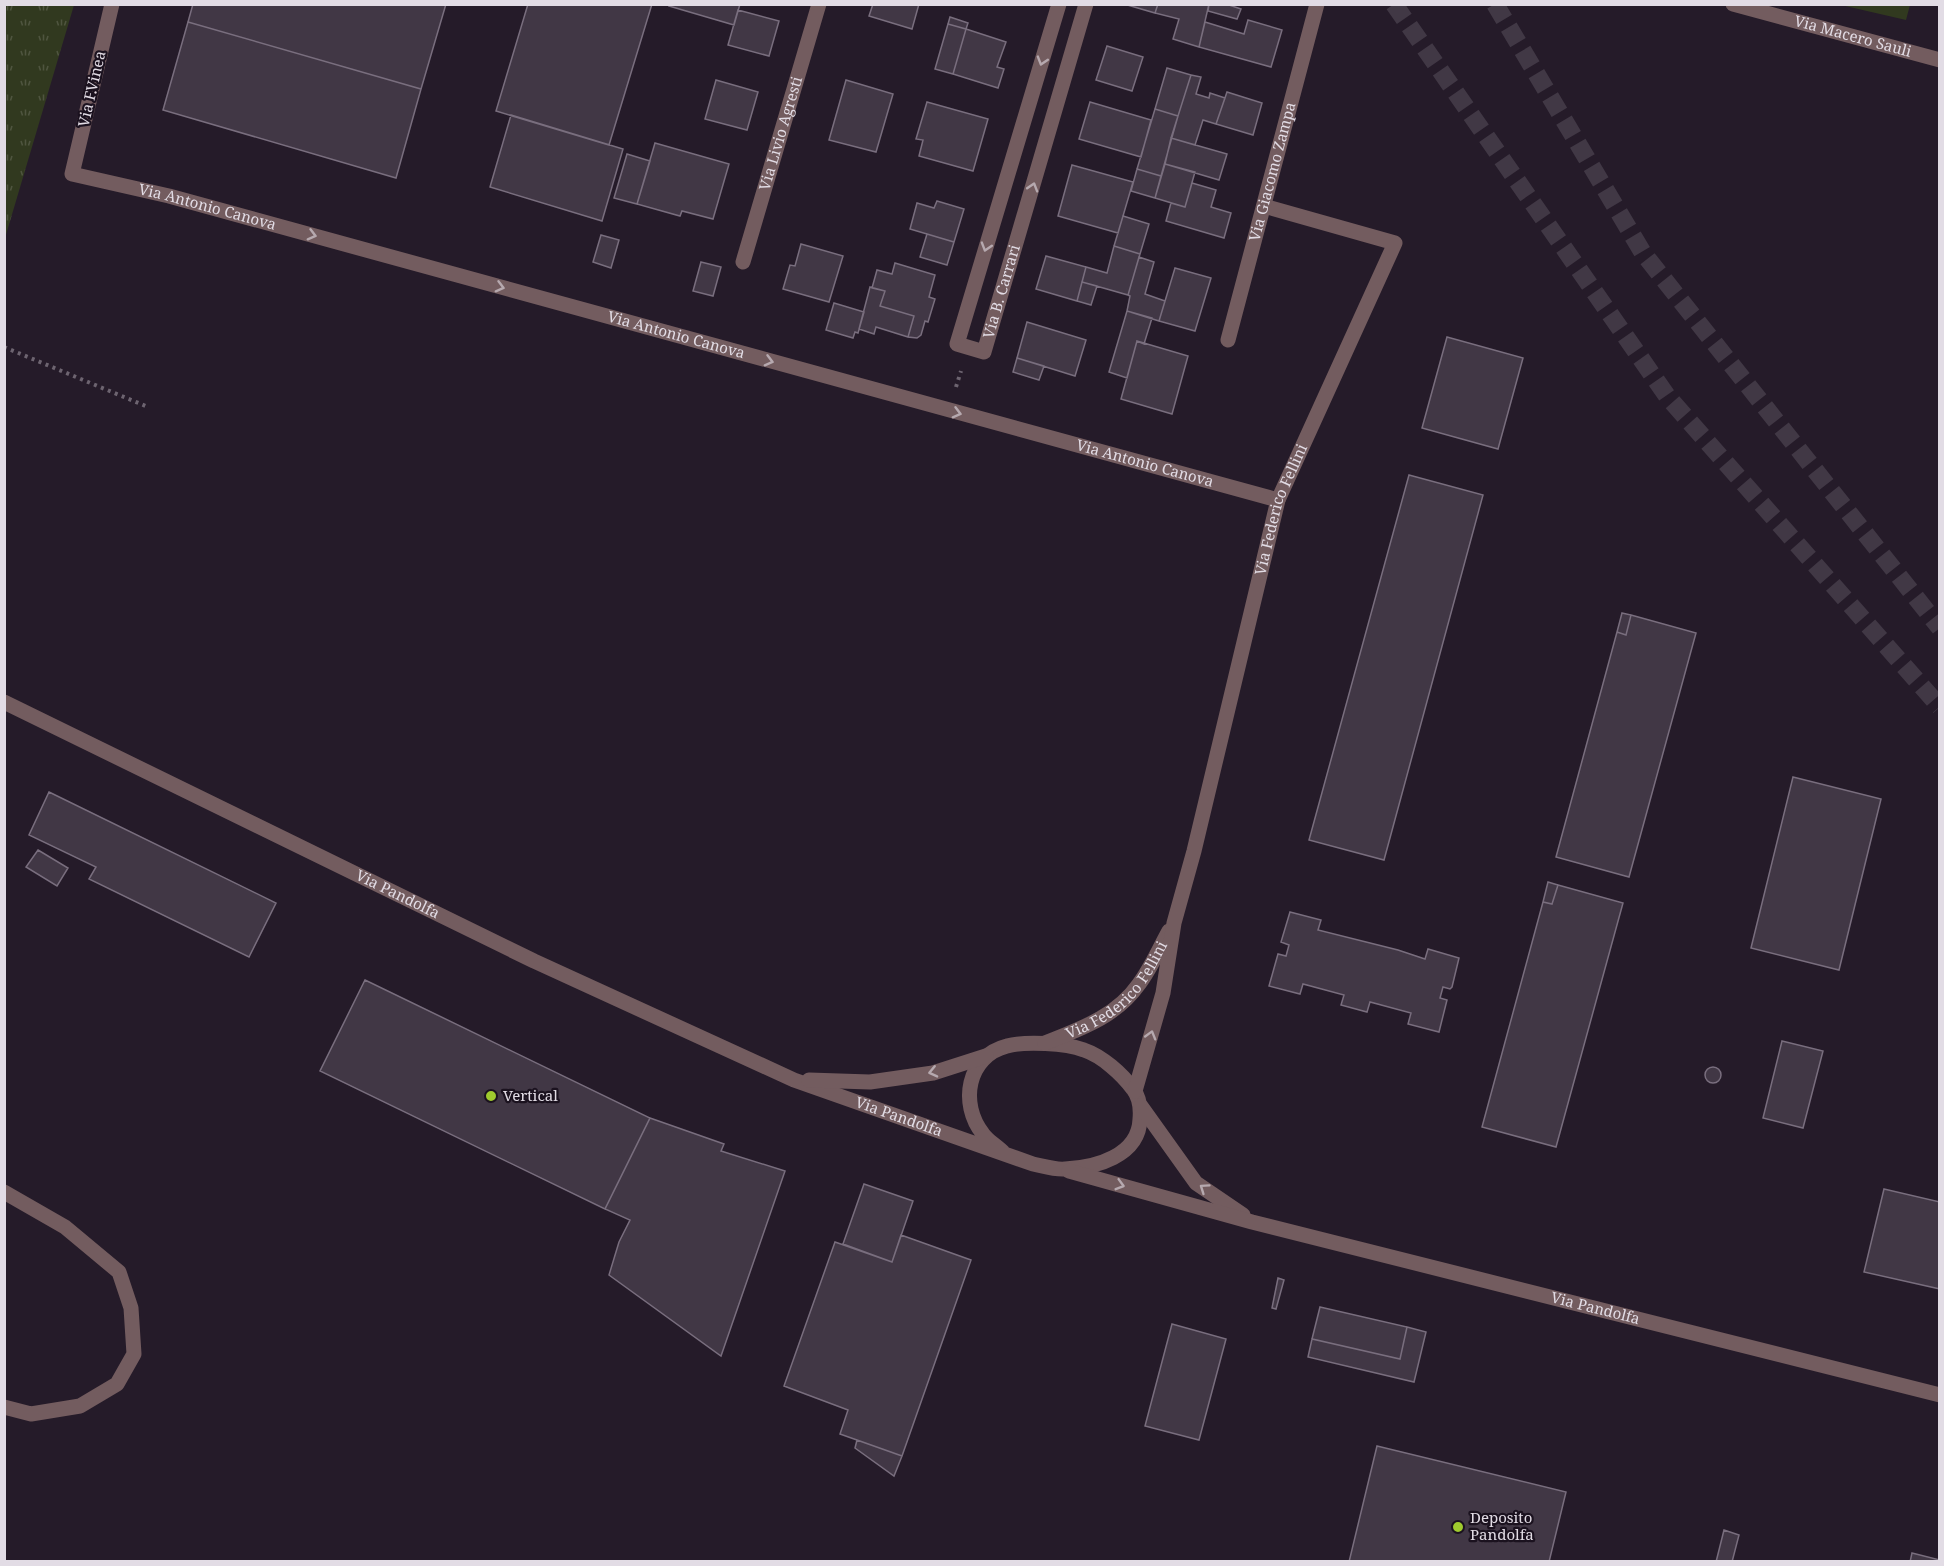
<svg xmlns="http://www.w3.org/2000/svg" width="1944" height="1566" font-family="'Noto Serif',serif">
<defs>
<pattern id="grass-tufts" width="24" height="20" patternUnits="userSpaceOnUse" patternTransform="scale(1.5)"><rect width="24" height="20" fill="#31391f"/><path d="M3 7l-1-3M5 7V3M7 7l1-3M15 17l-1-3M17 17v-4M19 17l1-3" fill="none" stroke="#4f553f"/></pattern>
</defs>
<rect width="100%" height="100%" fill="#251b29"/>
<path fill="url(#grass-tufts)" d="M5,4L74,5L5,238L4,5Z"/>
<path fill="#31391f" d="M1841,5H1910L1906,20Z"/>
<path fill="#413745" stroke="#796e7e" stroke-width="1.5" d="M193,4H446L421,89L188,22Z
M528,4H652L609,145L496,111Z
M670,4H740L734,25L669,6Z
M873,4H919L912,29L869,16Z
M1124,4H1158L1155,13Z
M1158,4H1209L1199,47L1173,39L1179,19L1155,13Z
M1209,4H1226L1241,9L1237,19L1208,11Z
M738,10L779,21L769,56L728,45Z
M950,17L968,23L966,29L948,24Z
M1248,20L1282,30L1271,67L1199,47L1205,22L1244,34Z
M188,22L421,89L396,178L163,110Z
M948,24L966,29L953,74L935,69Z
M966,29L1006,42L997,67L1004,69L998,88L953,74Z
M1107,46L1143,57L1132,91L1096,80Z
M1167,68L1191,75L1178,116L1155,109Z
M1191,75L1201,77L1196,94L1209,98L1210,93L1225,98L1216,124L1203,120L1195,145L1171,138Z
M716,80L758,92L747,130L705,119Z
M846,80L893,94L876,152L829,140Z
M1227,92L1262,103L1253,135L1216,124Z
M927,102L988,119L973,171L919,156L923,140L916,139Z
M1090,102L1151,120L1141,157L1079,139Z
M1155,109L1178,116L1161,176L1137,169Z
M511,115L623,149L602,221L490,187Z
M1171,138L1227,154L1219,180L1165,164Z
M655,143L729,164L713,219L682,211L680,216L637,204Z
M627,154L650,161L637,204L614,198Z
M1165,164L1195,172L1185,207L1155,198Z
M1072,165L1133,182L1118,233L1058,216Z
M1137,169L1161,176L1155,198L1131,191Z
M1192,183L1216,190L1211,207L1231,213L1224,238L1166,221L1171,203L1185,207Z
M937,201L964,209L954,242L910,229L917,203L934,208Z
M1123,216L1149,224L1140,254L1114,246Z
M927,234L954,242L947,265L920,257Z
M601,235L619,240L611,268L593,262Z
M801,244L843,256L829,302L783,289L790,265L795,266Z
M1114,246L1140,254L1128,295L1082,282L1086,267L1107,273Z
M1046,256L1086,267L1077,301L1036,289Z
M1139,257L1154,262L1145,294L1165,301L1159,321L1127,311L1130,296L1128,295Z
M701,262L721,267L713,296L693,291Z
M895,263L935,275L929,297L935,299L928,322L925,321L921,335L917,338L908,337L914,316L880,306L885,291L872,288L877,270L892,274Z
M1175,268L1211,278L1195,331L1159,321Z
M1082,282L1097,286L1091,305L1077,301Z
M870,287L885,291L880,306L914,316L908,337L876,327L874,334L859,329Z
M834,303L864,312L858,333L855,332L853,338L826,330Z
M1127,311L1152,318L1144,344L1137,341L1127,378L1109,372Z
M1027,322L1086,340L1075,376L1017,358Z
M1447,337L1523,358L1498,449L1422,428Z
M1137,341L1188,356L1172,414L1121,399Z
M1017,358L1044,366L1039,380L1013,372Z
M1409,475L1483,495L1384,860L1309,840Z
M1622,613L1631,615L1626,635L1617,632Z
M1631,615L1696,633L1629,877L1556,857L1617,632L1626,635Z
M1793,777L1881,799L1839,970L1751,948Z
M49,792L276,903L249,957L89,879L96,867L29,835Z
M38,850L68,868L57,886L26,867Z
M1548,882L1558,885L1552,904L1543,902Z
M1558,885L1623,903L1556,1147L1482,1127L1543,902L1552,904Z
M1290,912L1321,920L1318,930L1398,950L1425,959L1428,949L1459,958L1452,987L1450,989L1443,987L1440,998L1447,1000L1439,1032L1408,1024L1411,1013L1370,1002L1367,1012L1341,1005L1344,995L1303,984L1300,994L1269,986L1278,954L1286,956L1289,945L1281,942Z
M365,980L650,1118L605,1209L320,1071Z
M1782,1041L1823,1051L1803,1128L1763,1118Z
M1705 1075a8 8 0 1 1 16 0a8 8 0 1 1-16 0Z
M650,1118L724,1144L721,1151L785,1171L721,1356L609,1275L619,1242L630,1220L605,1209Z
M864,1184L913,1201L892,1262L843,1244Z
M1884,1189L1940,1202V1289L1864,1272Z
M901,1235L971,1260L902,1456L840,1434L848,1410L784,1386L835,1242L892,1262Z
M1278,1278L1284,1280L1276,1309L1272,1308Z
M1320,1307L1407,1327L1400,1359L1312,1339Z
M1172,1324L1226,1339L1199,1440L1145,1426Z
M1407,1327L1426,1332L1414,1382L1308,1357L1312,1339L1400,1359Z
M857,1440L902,1456L894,1476L855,1448Z
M1377,1446L1566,1492L1549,1562H1349Z
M1724,1530L1739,1535L1732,1562H1716Z
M1912,1553L1940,1560V1562H1910Z"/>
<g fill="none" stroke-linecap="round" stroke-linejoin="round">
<path stroke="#413845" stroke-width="18" stroke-dasharray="18 9" stroke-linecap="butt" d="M1394,4L1667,396L1940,707
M1495,4L1643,253L1940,628"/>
<path stroke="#6d6470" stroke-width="4" stroke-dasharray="3 4.5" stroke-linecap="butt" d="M4,347L148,407
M956,387L961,371"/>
<g stroke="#735c5f" stroke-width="15">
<path id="s1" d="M112,4L72,174L169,196L1278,500"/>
<path id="s2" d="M1059,4L957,344L984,352L1086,4"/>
<path id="s3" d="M1733,4L1940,60"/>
<path id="s4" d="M743,262L819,4"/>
<path id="s5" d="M1228,340L1317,4"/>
<path id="s6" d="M4,702L534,961L794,1080L1033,1164C1043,1166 1055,1170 1065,1169C1095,1168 1139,1156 1140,1119C1141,1108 1140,1098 1133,1089C1122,1074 1102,1056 1084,1050C1066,1043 1025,1041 1007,1046C967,1056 959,1104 983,1134C988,1141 997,1146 1003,1152"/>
<path id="s7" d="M1045,1043C1080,1029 1116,1017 1139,984C1151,968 1159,949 1169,931"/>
<path d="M809,1080L870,1082L933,1073L986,1056"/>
<path id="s8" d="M1135,1091L1163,993L1174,923L1194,851L1278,500L1395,243L1264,206"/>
<path d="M1141,1106L1196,1183L1243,1215"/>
<path id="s9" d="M1069,1171L1252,1222L1940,1395"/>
<path d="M4,1192L65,1227L119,1272L131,1308L134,1354L117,1384L80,1406L31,1414L4,1407"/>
</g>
</g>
<defs><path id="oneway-chevron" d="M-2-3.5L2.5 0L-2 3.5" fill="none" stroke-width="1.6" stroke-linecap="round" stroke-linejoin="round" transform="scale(1.5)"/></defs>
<g stroke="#b6a9af">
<use href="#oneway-chevron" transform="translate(1042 61) rotate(107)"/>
<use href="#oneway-chevron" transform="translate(1033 187) rotate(-73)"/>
<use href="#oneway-chevron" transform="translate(312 235) rotate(15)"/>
<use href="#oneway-chevron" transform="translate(986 247) rotate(107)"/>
<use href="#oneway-chevron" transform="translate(500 287) rotate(15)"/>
<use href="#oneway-chevron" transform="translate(769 361) rotate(15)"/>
<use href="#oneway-chevron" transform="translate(957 413) rotate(15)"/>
<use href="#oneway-chevron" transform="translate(1151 1035) rotate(-74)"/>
<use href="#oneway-chevron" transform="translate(933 1072) rotate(167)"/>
<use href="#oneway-chevron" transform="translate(1120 1185) rotate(16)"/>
<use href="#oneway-chevron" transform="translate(1204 1188) rotate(-145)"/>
</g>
<g fill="#9fca2e" stroke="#1b121f" stroke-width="2">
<circle cx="491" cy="1096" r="6"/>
<circle cx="1458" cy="1527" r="6"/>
</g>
<g text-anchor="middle" stroke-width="4.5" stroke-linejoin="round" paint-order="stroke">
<g font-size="15" fill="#e2dce5" stroke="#1b121f">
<text dy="5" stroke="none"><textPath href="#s3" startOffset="124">Via Macero Sauli</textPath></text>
<text transform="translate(92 89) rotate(-77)" y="5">Via F.Vinea</text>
<text dy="5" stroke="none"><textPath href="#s4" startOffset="134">Via Livio Agresti</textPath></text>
<text dy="5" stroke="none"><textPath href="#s5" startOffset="174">Via Giacomo Zampa</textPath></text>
<text dy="5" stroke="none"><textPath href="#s1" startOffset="314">Via Antonio Canova</textPath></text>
<text dy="5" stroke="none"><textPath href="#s2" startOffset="446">Via B. Carrari</textPath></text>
<text dy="5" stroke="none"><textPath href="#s1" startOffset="800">Via Antonio Canova</textPath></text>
<text dy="5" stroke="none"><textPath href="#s1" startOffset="1286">Via Antonio Canova</textPath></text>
<text dy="5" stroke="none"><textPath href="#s8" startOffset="600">Via Federico Fellini</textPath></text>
<text dy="5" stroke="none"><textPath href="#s6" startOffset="438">Via Pandolfa</textPath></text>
<text dy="5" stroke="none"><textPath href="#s7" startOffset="92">Via Federico Fellini</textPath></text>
<text dy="5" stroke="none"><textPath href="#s6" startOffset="987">Via Pandolfa</textPath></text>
<text dy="5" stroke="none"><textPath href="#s9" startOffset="544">Via Pandolfa</textPath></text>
</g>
<g font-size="15" fill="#e2dce5" stroke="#1b121f" text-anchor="start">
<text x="503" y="1101">Vertical</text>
<text x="1470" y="1523">Deposito<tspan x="1470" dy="17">Pandolfa</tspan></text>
</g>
</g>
<rect width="1944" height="1566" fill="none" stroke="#e2dce5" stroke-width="12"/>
</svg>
